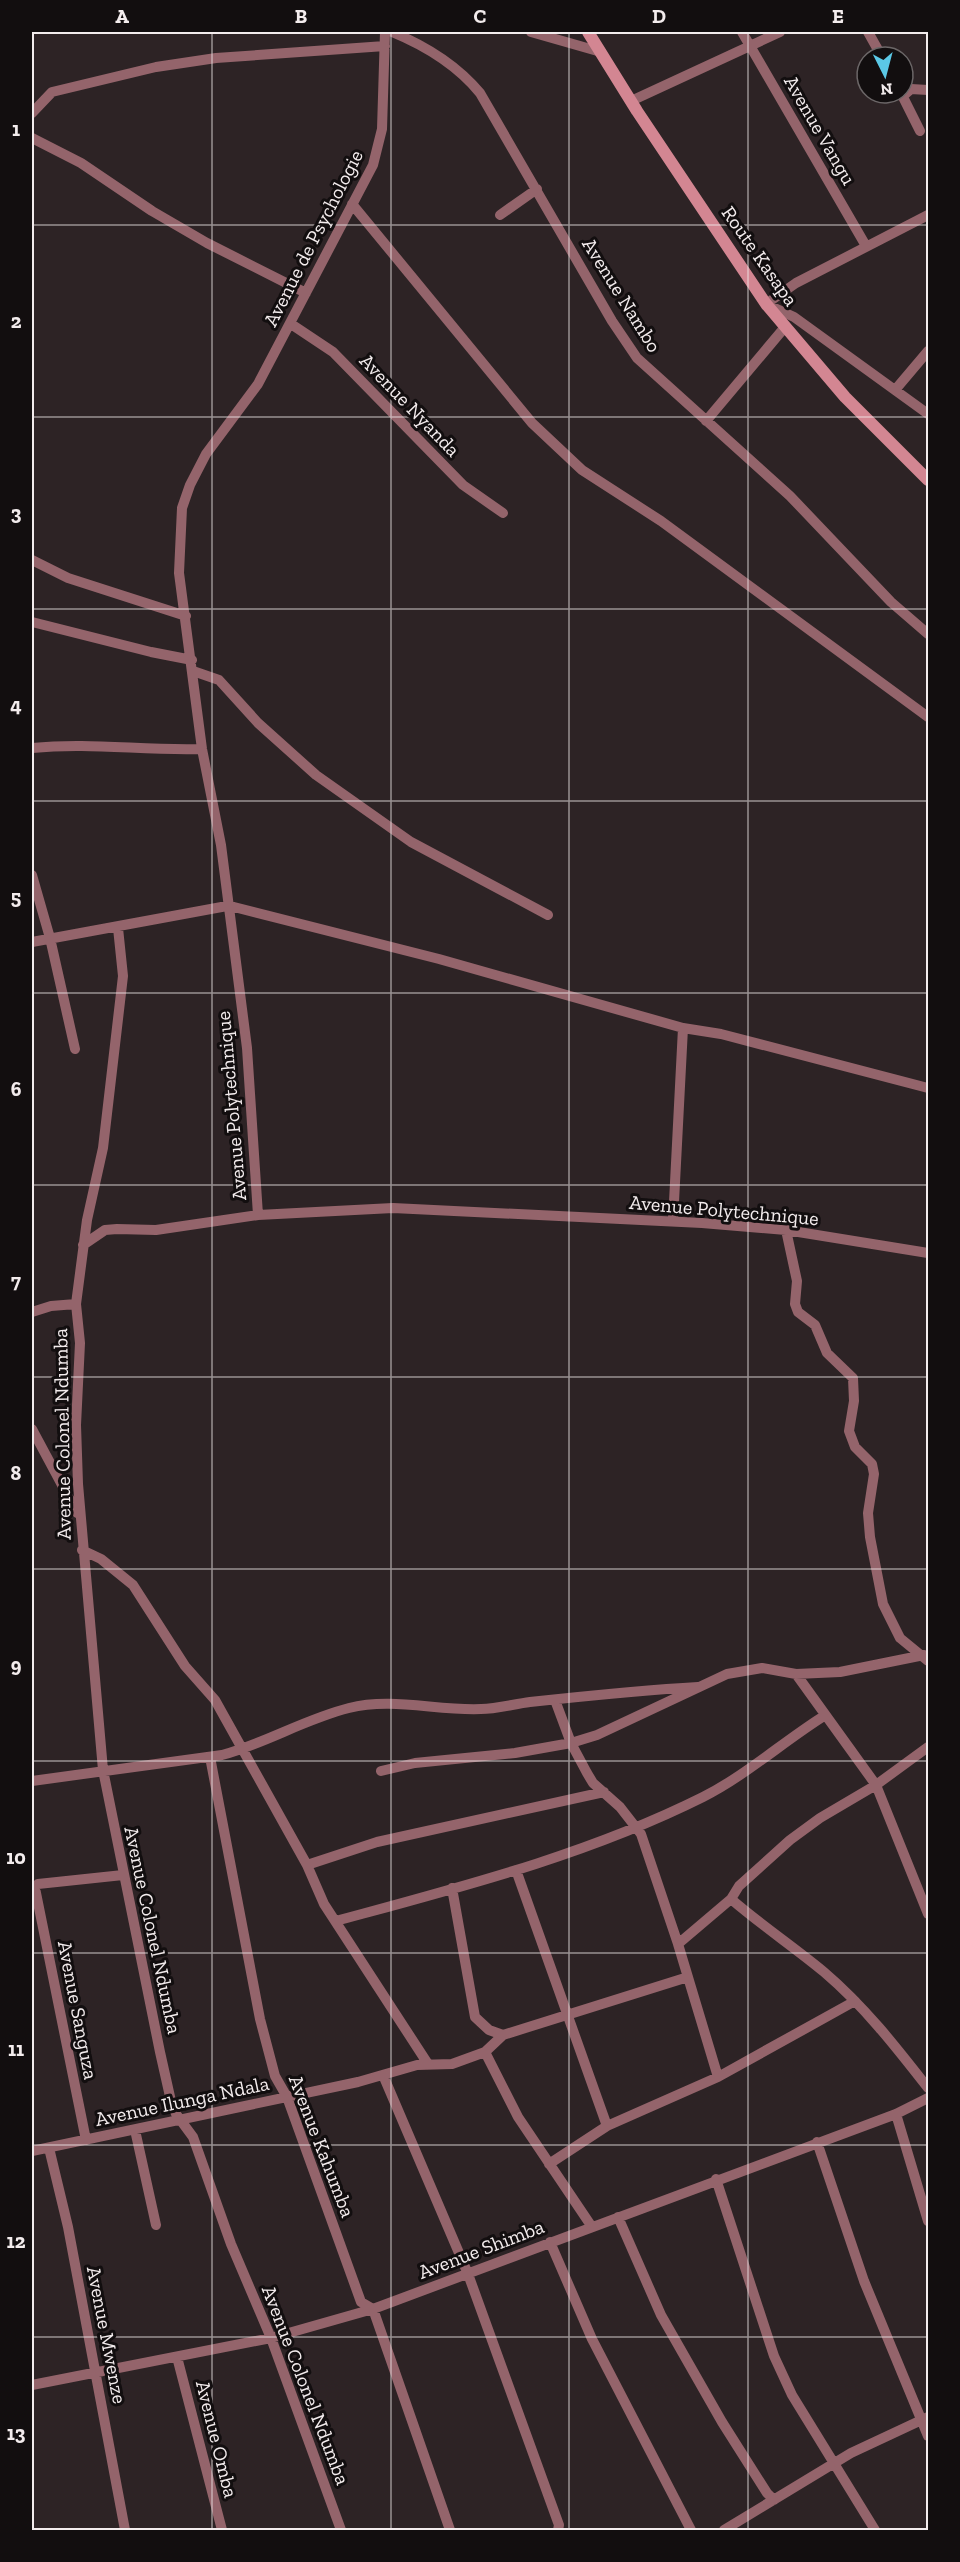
<svg xmlns="http://www.w3.org/2000/svg" width="960" height="2562" font-family="'Zilla Slab',serif">
<rect width="100%" height="100%" fill="#2d2325"/>
<g fill="none" stroke-linecap="round" stroke-linejoin="round">
<path stroke="#94646b" stroke-width="10" d="M392,32C426,46 456,64 480,93L612,321L637,358L790,496L891,602L928,634
M531,32L601,52
M742,32L866,246
M868,32L882,57
M901,93L920,131
M903,96L911,89L928,90
M631,101L780,32
M32,113L52,92L156,67L216,58L385,46
M32,138L81,163L152,211L207,243L306,293
M352,204L532,423L582,470L661,521L928,717
M500,215L537,189
M766,304L794,317L928,414
M766,304L796,283L928,215
M291,324L333,352L463,485L503,513
M895,390L928,351
M706,421L785,327
M32,560L68,578L186,616
M32,622L151,652L192,660
M193,671L219,680L258,723L316,775L411,842L548,915
M32,748C91,742 143,751 202,749
M32,875L50,938L75,1049
M32,942L227,906L234,907L439,959L683,1028L721,1034L928,1088
M258,1215L247,1048L221,845L202,749L179,573L182,508L190,485L206,454L258,384L373,165L382,129L385,32
M673,1221L683,1028
M786,1230L797,1281L795,1304L798,1312L815,1325L827,1353L853,1378L854,1401L849,1431L855,1447L872,1464L874,1474L868,1513L870,1537L883,1604L900,1638L928,1661
M83,1245L105,1230L117,1229L156,1230L258,1215L393,1208L702,1223L786,1230L928,1253
M76,1304L80,1343L76,1425L78,1484L103,1770L160,2052L171,2101L176,2114L193,2137L231,2244L271,2338L341,2530
M32,1312L51,1306L76,1304L87,1220L103,1148L123,976L118,928
M32,1429L77,1513
M82,1550L101,1559L133,1585L185,1666L215,1700L307,1865L324,1904L428,2064
M796,1674L876,1785L928,1914
M210,1757L260,2019L275,2076L287,2097L361,2302L373,2309L450,2530
M381,1771L415,1763L515,1753L571,1743L597,1735L727,1674L762,1668L796,1674L840,1672L924,1655
M32,1781L222,1755C266,1743 305,1719 349,1708C392,1697 437,1711 481,1709C497,1709 514,1704 530,1702C586,1696 642,1690 698,1687
M307,1865L377,1842L604,1792
M516,1870L607,2126
M452,1888L475,2017L489,2030L503,2035
M731,1899C761,1925 794,1947 824,1972C864,2006 896,2047 928,2088
M336,1921C461,1887 587,1855 703,1797C745,1776 784,1741 824,1716
M678,1944L731,1899L739,1886L790,1840L820,1818L876,1785L928,1747
M485,2052L503,2035L688,1977
M383,2075L468,2274L559,2525L558,2530
M718,2077L855,2001
M896,2114L928,2221
M135,2130L156,2225
M86,2140L35,1888L38,1884L123,1875
M817,2142L864,2281L928,2436
M49,2148L68,2227L125,2530
M32,2151L358,2082L417,2065L452,2064L485,2052L518,2117L592,2227
M549,2164L607,2126L718,2077L678,1944L641,1834L620,1807L593,1783L587,1773L571,1743L555,1700
M716,2179L774,2356L792,2395L875,2530
M618,2217L661,2315L722,2422L767,2493L774,2500
M550,2242L592,2339L691,2530
M177,2357L222,2530
M32,2385L271,2338L373,2309L896,2114L928,2098
M724,2530L851,2453L928,2417"/>
<path stroke="#d38692" stroke-width="12" d="M588,32L637,111L766,304L845,397L928,480"/>
</g>
<path fill="none" stroke="#f3eced" stroke-width="1.5" stroke-opacity="0.55" d="M212,32V2530M391,32V2530M569,32V2530M748,32V2530M32,225H928M32,417H928M32,609H928M32,801H928M32,993H928M32,1185H928M32,1377H928M32,1569H928M32,1761H928M32,1953H928M32,2145H928M32,2337H928"/>
<g text-anchor="middle" stroke-width="6" stroke-linejoin="round" paint-order="stroke">
<g font-size="20" fill="#f3eced" stroke="#120e0f">
<text transform="translate(820 130) rotate(60)" y="7">Avenue Vangu</text>
<text transform="translate(313 238) rotate(-63)" y="7">Avenue de Psychologie</text>
<text transform="translate(760 256) rotate(55)" y="7">Route Kasapa</text>
<text transform="translate(622 295) rotate(58)" y="7">Avenue Nambo</text>
<text transform="translate(410 405) rotate(46)" y="7">Avenue Nyanda</text>
<text transform="translate(231 1106) rotate(-95)" y="7">Avenue Polytechnique</text>
<text transform="translate(724 1210) rotate(5)" y="7">Avenue Polytechnique</text>
<text transform="translate(62 1434) rotate(-91)" y="7">Avenue Colonel Ndumba</text>
<text transform="translate(153 1930) rotate(78)" y="7">Avenue Colonel Ndumba</text>
<text transform="translate(78 2010) rotate(79)" y="7">Avenue Sanguza</text>
<text transform="translate(182 2101) rotate(-12)" y="7">Avenue Ilunga Ndala</text>
<text transform="translate(322 2146) rotate(69)" y="7">Avenue Kahumba</text>
<text transform="translate(481 2249) rotate(-21)" y="7">Avenue Shimba</text>
<text transform="translate(107 2335) rotate(79)" y="7">Avenue Mwenze</text>
<text transform="translate(306 2385) rotate(69)" y="7">Avenue Colonel Ndumba</text>
<text transform="translate(217 2439) rotate(76)" y="7">Avenue Omba</text>
</g>
</g>
<rect width="960" height="2562" fill="none" stroke="#120e0f" stroke-width="66"/>
<g transform="translate(885 75) rotate(174)"><circle r="28" fill="#120e0f" stroke="#6c6768" stroke-width="1.5"/>
<path d="M0-4.5L10 22L0 15L-10 22Z" fill="#5bc8e6"/>
<text y="-9" font-size="16" font-weight="bold" text-anchor="middle" fill="#f3eced">N</text>
</g>
<rect x="33" y="33" width="894" height="2496" fill="none" stroke="#f3eced" stroke-width="2"/>
<g font-size="20" text-anchor="middle" font-weight="bold" fill="#f3eced">
<text x="122" y="23">A</text>
<text x="301" y="23">B</text>
<text x="480" y="23">C</text>
<text x="659" y="23">D</text>
<text x="838" y="23">E</text>
<text x="16" y="136">1</text>
<text x="16" y="328">2</text>
<text x="16" y="520">3</text>
<text x="16" y="712">4</text>
<text x="16" y="904">5</text>
<text x="16" y="1096">6</text>
<text x="16" y="1288">7</text>
<text x="16" y="1480">8</text>
<text x="16" y="1672">9</text>
<text x="16" y="1864">10</text>
<text x="16" y="2056">11</text>
<text x="16" y="2248">12</text>
<text x="16" y="2440">13</text>
</g>
</svg>
